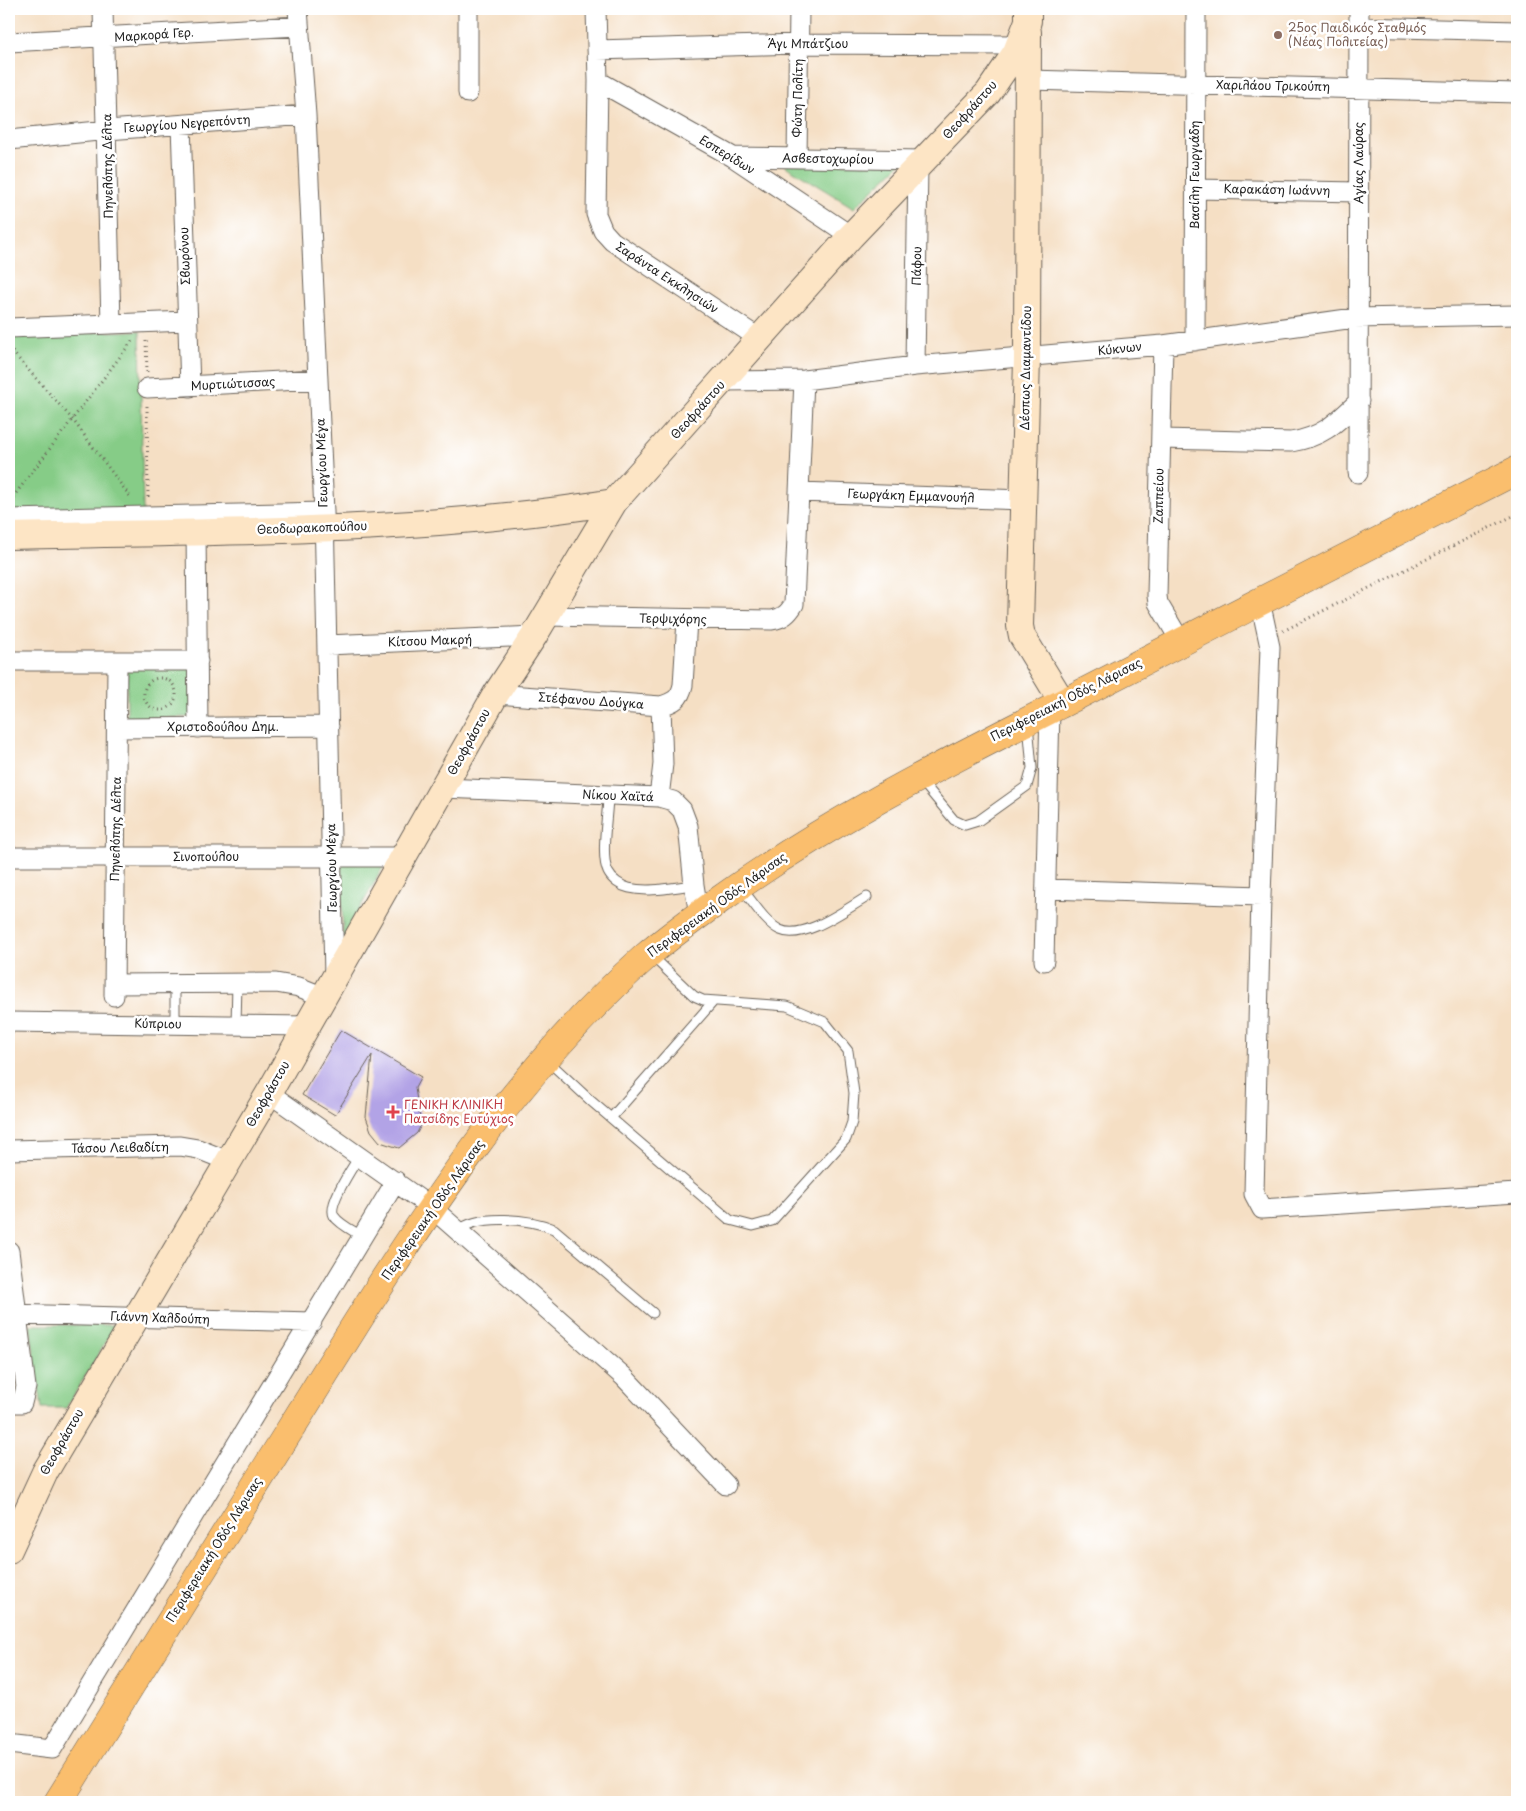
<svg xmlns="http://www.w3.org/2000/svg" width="1526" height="1811" font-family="'Playpen Sans',sans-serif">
<rect width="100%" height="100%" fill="#fff"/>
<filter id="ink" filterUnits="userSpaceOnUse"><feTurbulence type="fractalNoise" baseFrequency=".02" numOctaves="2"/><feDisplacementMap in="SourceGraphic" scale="10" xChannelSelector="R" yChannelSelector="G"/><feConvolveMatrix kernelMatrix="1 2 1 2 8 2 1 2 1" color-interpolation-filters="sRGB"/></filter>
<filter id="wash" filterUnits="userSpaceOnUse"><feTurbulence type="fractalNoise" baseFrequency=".0096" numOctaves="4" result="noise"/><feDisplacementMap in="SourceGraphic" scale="20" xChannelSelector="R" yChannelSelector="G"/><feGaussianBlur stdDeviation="1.12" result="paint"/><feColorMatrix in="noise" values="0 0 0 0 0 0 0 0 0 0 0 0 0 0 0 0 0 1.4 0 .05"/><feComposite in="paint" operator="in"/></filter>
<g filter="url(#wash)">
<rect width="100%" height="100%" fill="#f5dfc4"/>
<path fill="#86cc87" stroke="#517452" d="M901,163L854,208L787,167L785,164Z
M140,331L143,514L9,516V334Z
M127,666H192L193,717L127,718Z
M388,858L343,939L341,859Z
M30,1325H116L66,1408H42Z"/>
<g id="blocks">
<path fill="#b2a3e6" d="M341,1030L421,1077L415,1088L421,1125L417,1133L399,1148L380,1142L371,1131L366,1117L372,1055L335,1115L302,1095Z"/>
</g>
</g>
<g filter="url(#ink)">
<use href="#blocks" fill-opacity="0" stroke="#686057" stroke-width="1"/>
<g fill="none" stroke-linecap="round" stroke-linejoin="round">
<defs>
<path id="lane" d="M920,779L954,820L965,825L978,821L1027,786L1032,768L1028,724
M608,796C608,814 600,856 608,872C612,880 621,886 629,888C649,893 674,887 694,885
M741,888C752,900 765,923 780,930C804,941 846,909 867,897
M175,1024V984
M236,1025L237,983
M548,1061L591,1101L730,1220L753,1226L772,1221L846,1139L852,1122L854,1093L848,1051L825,1022L787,1006L703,1000L694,996L651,955
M611,1118L712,1003
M360,1155C353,1167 327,1204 334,1216C340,1225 354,1231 363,1237
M458,1231C478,1213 531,1219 554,1229L653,1313"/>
<path id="street" d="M103,9L111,324
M298,9L306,115L324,512L334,977
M468,9V93
M596,9L598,81L596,214L603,231L612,241L760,339
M1359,27L1517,31
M9,42L299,26
M597,50L798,44L1019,45
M1029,80L1517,93
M598,81L733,157L851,236
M181,125L190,387
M9,140L108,130L306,115
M733,157L923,160
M797,158L799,9
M1195,189L1359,192
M9,328L187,321
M1195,341L1196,9
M1163,345L1157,596L1158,603L1181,642
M915,366L918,165
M723,381L804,380L915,366L1163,345L1354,318L1517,315
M147,388L318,379
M1161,439L1291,442C1323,437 1336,423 1359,401
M1358,473L1359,9
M800,492L1023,500
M9,519L324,512
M196,531L198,728
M1260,601L1270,647L1261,896L1254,1194L1262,1209L1517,1193
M546,616L772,620C783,618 788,614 794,604L804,380
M327,645L534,636
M9,661H198
M496,694L661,706C674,702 680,699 683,685L687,620
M117,728L329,726
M443,788L659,797L673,801L682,810L688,826L694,885L699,915
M659,797L663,764L661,706
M9,857H403
M1047,889L1261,896
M1044,961L1050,709
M114,984L276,983L299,987L324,997
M114,996L117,663
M9,1022L308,1026
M269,1093L432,1208L623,1376L726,1485
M9,1150L180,1146L198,1149L228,1161
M9,1251L26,1387L22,1403H9
M9,1314L312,1322
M9,1744L52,1749L396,1181"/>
<path id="secondary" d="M1028,32L1027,358L1020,626L1022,636L1063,703
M9,536C210,531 415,534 614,502
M9,1550L45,1472L269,1093L496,694L534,636L614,502L851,236L988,93L1016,52L1028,21V9"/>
<path id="highway" d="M58,1802C139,1672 220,1542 301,1412C401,1251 502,1084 645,957C668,937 693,919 718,901C827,822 943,764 1063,703C1214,625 1366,547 1517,470"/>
</defs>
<use href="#lane" stroke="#686057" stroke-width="11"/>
<use href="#street" stroke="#686057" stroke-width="21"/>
<use href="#secondary" stroke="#686057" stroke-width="28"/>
<use href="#highway" stroke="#686057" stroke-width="29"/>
<path stroke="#686057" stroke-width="3" stroke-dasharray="1 4" stroke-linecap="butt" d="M146,341L147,372
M9,348L73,420L131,498
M147,406L148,499
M10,501L132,341
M1283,631L1517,514
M144 694a16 16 0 1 1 32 0a16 16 0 1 1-32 0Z"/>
<use href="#lane" stroke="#fff" stroke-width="9"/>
<use href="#street" stroke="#fff" stroke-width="19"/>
<use href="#secondary" stroke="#fde5c5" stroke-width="26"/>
<use href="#highway" stroke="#fabe6d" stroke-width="28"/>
</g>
</g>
<circle fill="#8d6e63" stroke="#fff" stroke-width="2" cx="1278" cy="35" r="5"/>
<path fill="#e0444e" stroke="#fff" stroke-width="2" d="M390.5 1104.5h5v5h5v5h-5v5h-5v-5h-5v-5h5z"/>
<g text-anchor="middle" stroke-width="5" stroke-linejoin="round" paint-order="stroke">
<g font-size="12" fill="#785e54" stroke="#fff" text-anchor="start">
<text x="1288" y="32">25ος Παιδικός Σταθμός<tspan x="1288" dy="14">(Νέας Πολιτείας)</tspan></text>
</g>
<g font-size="12" fill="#1c1c1c" stroke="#fff">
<text transform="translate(154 35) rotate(-4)" y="4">Μαρκορά Γερ.</text>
<text x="808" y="48">Άγι Μπάτζιου</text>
<text transform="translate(1273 86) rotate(1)" y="4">Χαριλάου Τρικούπη</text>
<text transform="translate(798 98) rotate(-89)" y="4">Φώτη Πολίτη</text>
<text transform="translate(970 110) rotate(-48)" y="4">Θεοφράστου</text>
<text transform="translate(187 124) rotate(-4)" y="4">Γεωργίου Νεγρεπόντη</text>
<text transform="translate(727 155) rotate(31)" y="4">Εσπερίδων</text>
<text transform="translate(828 159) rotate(1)" y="4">Ασβεστοχωρίου</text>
<text transform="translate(1359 163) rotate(-90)" y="4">Αγίας Λαύρας</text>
<text transform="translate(108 166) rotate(-91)" y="4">Πηνελόπης Δέλτα</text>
<text transform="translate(1195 175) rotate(-90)" y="4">Βασίλη Γεωργιάδη</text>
<text transform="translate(1277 190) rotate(1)" y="4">Καρακάση Ιωάννη</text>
<text transform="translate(185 256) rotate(-92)" y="4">Σβωρόνου</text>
<text transform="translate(917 266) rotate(-89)" y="4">Πάφου</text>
<text transform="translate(667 278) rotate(33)" y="4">Σαράντα Εκκλησιών</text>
<text transform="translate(1120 349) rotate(-6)" y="4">Κύκνων</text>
<text transform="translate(1026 368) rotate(-89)" y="4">Δέσπως Διαμαντίδου</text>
<text transform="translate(233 384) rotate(-3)" y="4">Μυρτιώτισσας</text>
<text transform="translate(698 410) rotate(-48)" y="4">Θεοφράστου</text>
<text transform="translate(322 463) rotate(-92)" y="4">Γεωργίου Μέγα</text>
<text transform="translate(911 496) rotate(2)" y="4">Γεωργάκη Εμμανουήλ</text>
<text transform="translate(1159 496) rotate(-89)" y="4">Ζαππείου</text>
<text transform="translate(312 528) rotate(-2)" y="4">Θεοδωρακοπούλου</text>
<text transform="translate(673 619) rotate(1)" y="4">Τερψιχόρης</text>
<text transform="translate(430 641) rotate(-2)" y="4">Κίτσου Μακρή</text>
<text transform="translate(1066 700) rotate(-27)" y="4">Περιφερειακή Οδός Λάρισας</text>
<text transform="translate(591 701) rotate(4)" y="4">Στέφανου Δούγκα</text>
<text x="223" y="731">Χριστοδούλου Δημ.</text>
<text transform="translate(469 742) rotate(-61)" y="4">Θεοφράστου</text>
<text transform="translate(618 796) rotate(2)" y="4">Νίκου Χαϊτά</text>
<text transform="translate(116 829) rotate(-89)" y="4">Πηνελόπης Δέλτα</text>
<text x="206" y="861">Σινοπούλου</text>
<text transform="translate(332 868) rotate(-91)" y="4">Γεωργίου Μέγα</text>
<text transform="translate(717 905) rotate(-36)" y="4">Περιφερειακή Οδός Λάρισας</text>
<text transform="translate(158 1024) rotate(1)" y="4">Κύπριου</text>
<text transform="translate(268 1094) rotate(-60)" y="4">Θεοφράστου</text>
<text transform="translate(120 1148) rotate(-1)" y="4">Τάσου Λειβαδίτη</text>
<text transform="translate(433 1210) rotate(-55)" y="4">Περιφερειακή Οδός Λάρισας</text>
<text transform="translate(160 1318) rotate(2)" y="4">Γιάννη Χαλδούπη</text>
<text transform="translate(62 1442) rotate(-60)" y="4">Θεοφράστου</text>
<text transform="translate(214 1550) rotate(-58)" y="4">Περιφερειακή Οδός Λάρισας</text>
</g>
<g font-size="12" fill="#be3a42" stroke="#fff" text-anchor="start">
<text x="404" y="1109">ΓΕΝΙΚΗ ΚΛΙΝΙΚΗ<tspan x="404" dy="14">Πατσίδης Ευτύχιος</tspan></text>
</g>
</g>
<rect width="1526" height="1811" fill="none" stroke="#fff" stroke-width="30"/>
</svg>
